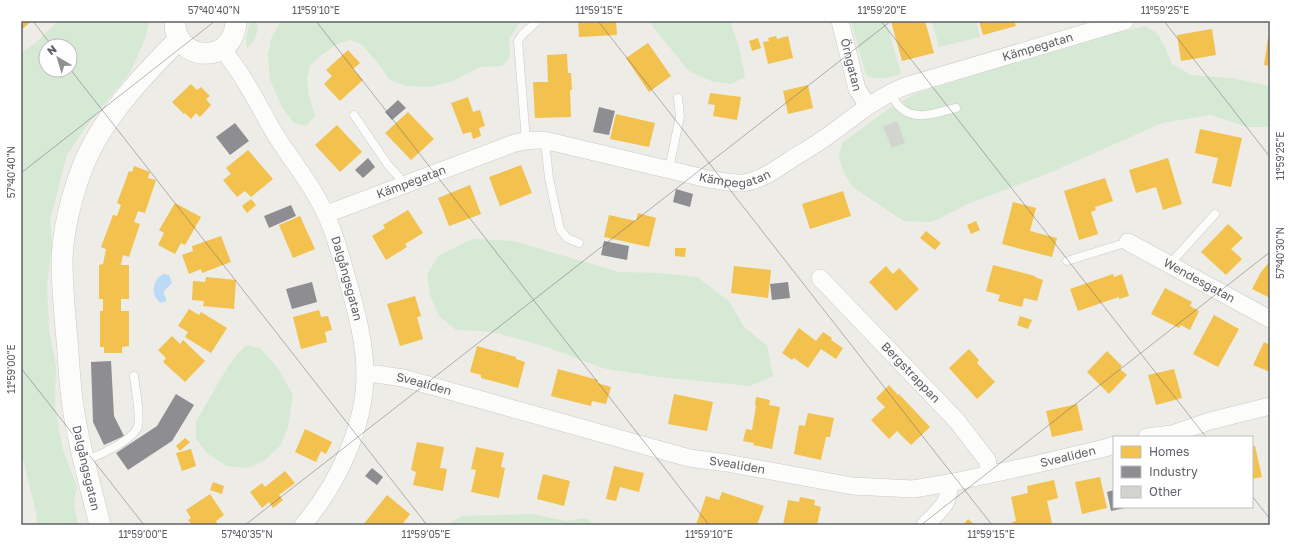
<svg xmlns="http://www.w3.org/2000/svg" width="1291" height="546" font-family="'Golos Text',sans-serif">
<rect width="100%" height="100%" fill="#edece7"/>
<path fill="#d5e9d4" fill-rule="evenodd" d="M58,21H149L146,36L131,71L85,128L67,155L50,219L52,246L47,286L49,330L56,367L55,407L63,450L77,487L74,504L78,525H37L36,512L24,463L21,455V53L34,44ZM46,46H70V70H46Z
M250,21H257C259,33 255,41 247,48L246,39Z
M281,21H522L518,25L509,39L510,57L502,66L480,67L453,81L430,87L406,86L389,79L378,63L361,44L350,40L337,44L321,55L310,66L307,78L309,97L315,116L306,126L294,123L283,109L270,80L268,56L271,39Z
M648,21H730L739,47L745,77L731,84L711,81L689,71Z
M851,21H886L901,74C890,77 877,82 866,75Z
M932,21H976L980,37L939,47Z
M1145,26L1157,33L1165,47L1172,64L1191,75L1231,78L1270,86V127H1247L1211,115L1162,123L1049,173L970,203L932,222L904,221L853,187L843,171L839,157L842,143L893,106L917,93L1116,33Z
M472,239L513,241L619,272L661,273L697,277L729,301L744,327L767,346L773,376L750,386L660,377L602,368L547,347L497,333L481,331L456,330L439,316L430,295L427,275L438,256Z
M246,345L260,348L277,367L293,395L288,427L281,445L265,460L247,468L227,466L208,454L196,439V422L221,378L234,358Z
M532,514L566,521L585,518L595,524V525H447L462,516Z"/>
<path fill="#bbdaf8" d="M163,274L169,275L172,283L164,291V295L166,298V301L161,303C150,295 152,281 163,274Z"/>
<path fill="#f2c14e" d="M21,21H32L21,30Z
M578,21H616L617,35L579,37Z
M891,21H925L934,53L902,61Z
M979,21H1014L1016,26L983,35Z
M1212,29L1216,55L1181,61L1177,35Z
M776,36L777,39L788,36L793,58L768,64L763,42L769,41L768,38Z
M758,38L761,48L752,51L749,41Z
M1268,38L1270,39V66L1264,65Z
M648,43L671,76L649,92L626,58Z
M348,50L360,63L353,69L363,80L340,101L324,84L332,76L326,70Z
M567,54L568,73H571L572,90H570L571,117L535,118L533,82H548L547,55Z
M191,84L197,90L201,87L210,96L206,99L211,105L200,117L196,113L191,119L185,113L184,114L172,102Z
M808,85L813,108L788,114L783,91Z
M710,93L741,97L737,120L713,116L715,105L708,104Z
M468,97L473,112L480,110L485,126L479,128L481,136L473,139L471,132L463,134L451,103Z
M408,112L434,139L411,160L385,133Z
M616,114L655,123L649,147L610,139Z
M337,125L362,152L340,172L315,145Z
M1200,129L1242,138L1231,187L1212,183L1218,158L1195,153Z
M248,150L273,179L251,197L245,191L237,197L223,180L231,174L226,168Z
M1168,158L1182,204L1163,210L1156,187L1136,193L1129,170Z
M521,165L532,193L500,206L489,177Z
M134,166L150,172L148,178L156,180L145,213L138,211L134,222L140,224L129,257L123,255L121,265H129V299H121V311H129V346L122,347V353H104V347H100V311H103V299H99V265L103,264L106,249L101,247L113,215L117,216L121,205L117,203L129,171L132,172Z
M1105,178L1113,201L1095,207L1096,210L1091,212L1098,234L1079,240L1064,191Z
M470,185L481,214L449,226L438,198Z
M843,191L851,216L810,229L802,204Z
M251,199L256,205L247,213L242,206Z
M1013,202L1036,208L1030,231L1057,238L1052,257L1002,244Z
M175,203L201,217L185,245L181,243L175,254L158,245L164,233L159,230Z
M408,210L423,233L405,244L407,247L386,260L372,236L385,228L383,225Z
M638,213L656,218L649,247L604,237L609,215L636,221Z
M300,216L315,249L293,258L279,225Z
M976,221L980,230L971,234L967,225Z
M1228,224L1243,238L1231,249L1242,259L1226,275L1201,252Z
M926,231L941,243L935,250L920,238Z
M221,236L231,262L202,273L201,269L189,274L182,255L193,251L192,246Z
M675,248H686L685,257L675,256Z
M1270,261V298L1252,289L1261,272Z
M993,265L1035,276V277L1043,280L1037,301L1024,298L1022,307L998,301L1000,295L986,291Z
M734,266L771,270L768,298L731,293Z
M886,266L893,274L899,268L919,289L896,311L869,282Z
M1113,274L1114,277L1122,274L1129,296L1119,299V297L1078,311L1070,289Z
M206,277L236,280L234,309L203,306L204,301L192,300L193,281L205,282Z
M1165,288L1192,302L1190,306L1199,311L1190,330L1181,325L1179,328L1151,314Z
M415,296L421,316L417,317L423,339L400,346L387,304Z
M189,309L199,315L201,312L227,328L211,353L185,337L188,332L178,326Z
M319,310L321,317L328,316L332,330L325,332L327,342L301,349L293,317Z
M1214,315L1239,329L1218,367L1193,354Z
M1020,316L1032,320L1028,329L1017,325Z
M799,328L816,341L823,332L832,338L831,340L843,348L836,359L821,349L808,368L794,358L792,360L782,353Z
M172,336L180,344L183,340L205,361L185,382L163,362L166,358L158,350Z
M1264,342L1270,345V372L1253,365Z
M477,346L516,357V359L525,362L518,388L481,378V375L470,372Z
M969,349L979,360L977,363L995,382L977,399L949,368Z
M1107,351L1122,366L1120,369L1127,375L1109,394L1087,372Z
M558,369L598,380L597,383L611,387L606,404L592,401L591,406L551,396Z
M1174,369L1182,398L1156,405L1148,375Z
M889,385L898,395L899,394L930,427L911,445L897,431L889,439L871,420L885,407L876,398Z
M674,394L713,402L707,431L668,424Z
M756,397L770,400L769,405L780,407L772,449L753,445L754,443L743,441L746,429L752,430L756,406L755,405Z
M1077,404L1083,430L1052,437L1046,411Z
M808,413L834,418L830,437H826L821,460L794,454L799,425L805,426Z
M305,429L332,442L326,454L321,451L316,462L295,452Z
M185,438L190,442L180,451L176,446Z
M417,442L444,447L440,468L447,469L443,491L413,485L416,472L411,470Z
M1252,446H1255L1262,477L1252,479Z
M476,447L504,453L501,467L505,468L499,498L471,492L476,470L471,469Z
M191,449L196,466L182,471L176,453Z
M614,466L644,473L639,492L620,487L616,501L606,499Z
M285,471L295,483L279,495L283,500L273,508L269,502L262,508L250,492L262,483L265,487Z
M543,474L570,481L564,506L537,499Z
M1100,477L1107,508L1082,514L1075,482Z
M1054,480L1058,498L1047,501L1052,523L1044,525H1013L1012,522L1016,521L1011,497L1028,493L1027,486Z
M213,482L224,486L222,494L210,490Z
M722,492L764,506L757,525H696L706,496L719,500Z
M210,494L224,515L216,521L217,523L214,525H192L188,520L191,518L186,510Z
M387,495L410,514L402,525H363Z
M800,497L815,500L814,505L821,507L817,525H783L788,500L799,502Z
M968,519L975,525H963Z"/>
<path fill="#8d8d92" d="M398,100L406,108L392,120L385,112Z
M599,107L615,111L609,135L593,132Z
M235,123L249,141L230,155L216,137Z
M368,158L375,167L363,178L355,170Z
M676,189L693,194L690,207L673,202Z
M291,205L296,216L269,228L264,216Z
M604,241L629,246L627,260L601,255Z
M312,282L317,302L292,309L286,289Z
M788,282L790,298L772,300L770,284Z
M111,361L114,416L124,436L104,445L93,422L91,362Z
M176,394L194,405L172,441L128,470L116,453L157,426Z
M372,468L383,477L377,485L365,476Z
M1114,490V507L1125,508L1111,511L1107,492Z"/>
<path fill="#d3d3d0" d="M897,121L905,143L892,148L883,127Z"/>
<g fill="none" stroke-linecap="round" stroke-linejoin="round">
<defs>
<path id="service" d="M890,92C893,97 896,105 901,108C917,122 938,112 956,108
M354,115L388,165L399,177L402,185
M526,140L518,41L523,34L537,21
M548,141L546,151L549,178L560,229L567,238L579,243
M669,169L680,116L678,98
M1067,261L1128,242
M1169,265L1215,214
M84,461C98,456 134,440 138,426C141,416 135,387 134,376"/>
<g id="minor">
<path id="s1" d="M840,21L857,89L868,106"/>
<path id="s2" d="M222,49C244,75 258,105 275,134C291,160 312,184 325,213C336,235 342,261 349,285C357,314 365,344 365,374C365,427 337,485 303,525"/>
<path id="s3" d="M326,214L340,209L515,143C527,140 537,139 548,141L708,179C719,180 732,184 744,183C761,180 777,169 790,160C803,152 817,144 829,135C854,117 877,97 906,86L1125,21"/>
<path id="s4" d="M1128,242L1270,319"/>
<path id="s5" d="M820,278L957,421L987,460L990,474"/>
<path id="s6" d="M365,374H376L403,378L689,458L727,463L852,486L913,489L949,483L1033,465L1105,448L1114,445"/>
<path d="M1147,437L1172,434L1210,421L1270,406"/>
<path d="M925,525C939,510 950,505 949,483"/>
</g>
<path id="tertiary" d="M175,21C173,61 234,67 236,21
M100,525C91,488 80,451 74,413C69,385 69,357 66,329C64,306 62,283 62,260C63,224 77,172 95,141C117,102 148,71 179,39"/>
</defs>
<use href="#service" stroke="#cacac9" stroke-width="9"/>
<use href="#minor" stroke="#cacac9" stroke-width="18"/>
<use href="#tertiary" stroke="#cacac9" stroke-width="22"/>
<use href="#service" stroke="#fcfcfb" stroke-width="8"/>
<use href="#minor" stroke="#fcfcfb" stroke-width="17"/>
<use href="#tertiary" stroke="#fcfcfb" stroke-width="21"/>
</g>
<path fill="none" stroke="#5d6065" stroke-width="1" stroke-opacity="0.45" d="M33,21L52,46M316,21L709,525M598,21L992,525M881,21L1206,437M1164,21L1270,157M70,69L427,525M21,173L215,21M21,368L144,525M1252,496L1270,519M245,525L891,21M921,525L1270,252"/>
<g text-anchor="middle" stroke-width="4" stroke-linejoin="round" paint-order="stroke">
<g font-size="12" fill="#5d6065" stroke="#fff">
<text dy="4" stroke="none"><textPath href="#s3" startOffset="763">Kämpegatan</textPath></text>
<text dy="4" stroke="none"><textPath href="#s1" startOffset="45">Örngatan</textPath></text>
<text dy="4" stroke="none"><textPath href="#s3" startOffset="427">Kämpegatan</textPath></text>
<text dy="4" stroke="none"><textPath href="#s3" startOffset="91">Kämpegatan</textPath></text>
<text dy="4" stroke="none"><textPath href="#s2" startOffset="263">Dalgångsgatan</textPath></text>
<text dy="4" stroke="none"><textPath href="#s4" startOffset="81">Wendesgatan</textPath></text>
<text dy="4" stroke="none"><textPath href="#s5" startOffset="131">Bergstrappan</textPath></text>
<text dy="4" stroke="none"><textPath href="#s6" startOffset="60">Svealiden</textPath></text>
<text dy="4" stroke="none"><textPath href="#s6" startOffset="720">Svealiden</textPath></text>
<text dy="4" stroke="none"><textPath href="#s6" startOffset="384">Svealiden</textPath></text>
<text transform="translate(86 468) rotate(77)" y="4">Dalgångsgatan</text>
</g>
</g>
<rect width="1291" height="546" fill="none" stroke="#ffffff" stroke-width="44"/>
<rect x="1113" y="436" width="140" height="72" fill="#ffffff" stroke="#bebfc1"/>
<rect x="1121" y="446" width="20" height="12" fill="#f2c14e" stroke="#bebfc1"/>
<text x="1149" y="456" font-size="12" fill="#5d6065">Homes</text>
<rect x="1121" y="466" width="20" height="12" fill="#8d8d92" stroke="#bebfc1"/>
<text x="1149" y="476" font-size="12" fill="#5d6065">Industry</text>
<rect x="1121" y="486" width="20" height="12" fill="#d3d3d0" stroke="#bebfc1"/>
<text x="1149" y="496" font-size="12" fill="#5d6065">Other</text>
<g transform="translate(58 58) rotate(322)"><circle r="19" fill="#ffffff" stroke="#bebfc1"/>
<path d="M0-3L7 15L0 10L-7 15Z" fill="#8f9192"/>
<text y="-6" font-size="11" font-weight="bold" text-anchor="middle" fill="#5d6065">N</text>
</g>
<rect x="22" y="22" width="1247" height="502" fill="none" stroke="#5d6065" stroke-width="1.5"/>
<g font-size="10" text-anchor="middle" fill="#5d6065">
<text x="214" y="14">57°40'40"N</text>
<text x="316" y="14">11°59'10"E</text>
<text x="599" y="14">11°59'15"E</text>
<text x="882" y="14">11°59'20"E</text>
<text x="1165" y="14">11°59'25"E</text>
<text transform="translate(1280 156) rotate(-90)" y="4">11°59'25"E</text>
<text transform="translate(11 172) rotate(-90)" y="4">57°40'40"N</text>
<text transform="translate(1280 253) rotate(-90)" y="4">57°40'30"N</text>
<text transform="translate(11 369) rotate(-90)" y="4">11°59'00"E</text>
<text x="143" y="538">11°59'00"E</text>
<text x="247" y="538">57°40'35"N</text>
<text x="426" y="538">11°59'05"E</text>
<text x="709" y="538">11°59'10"E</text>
<text x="991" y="538">11°59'15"E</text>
</g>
</svg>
